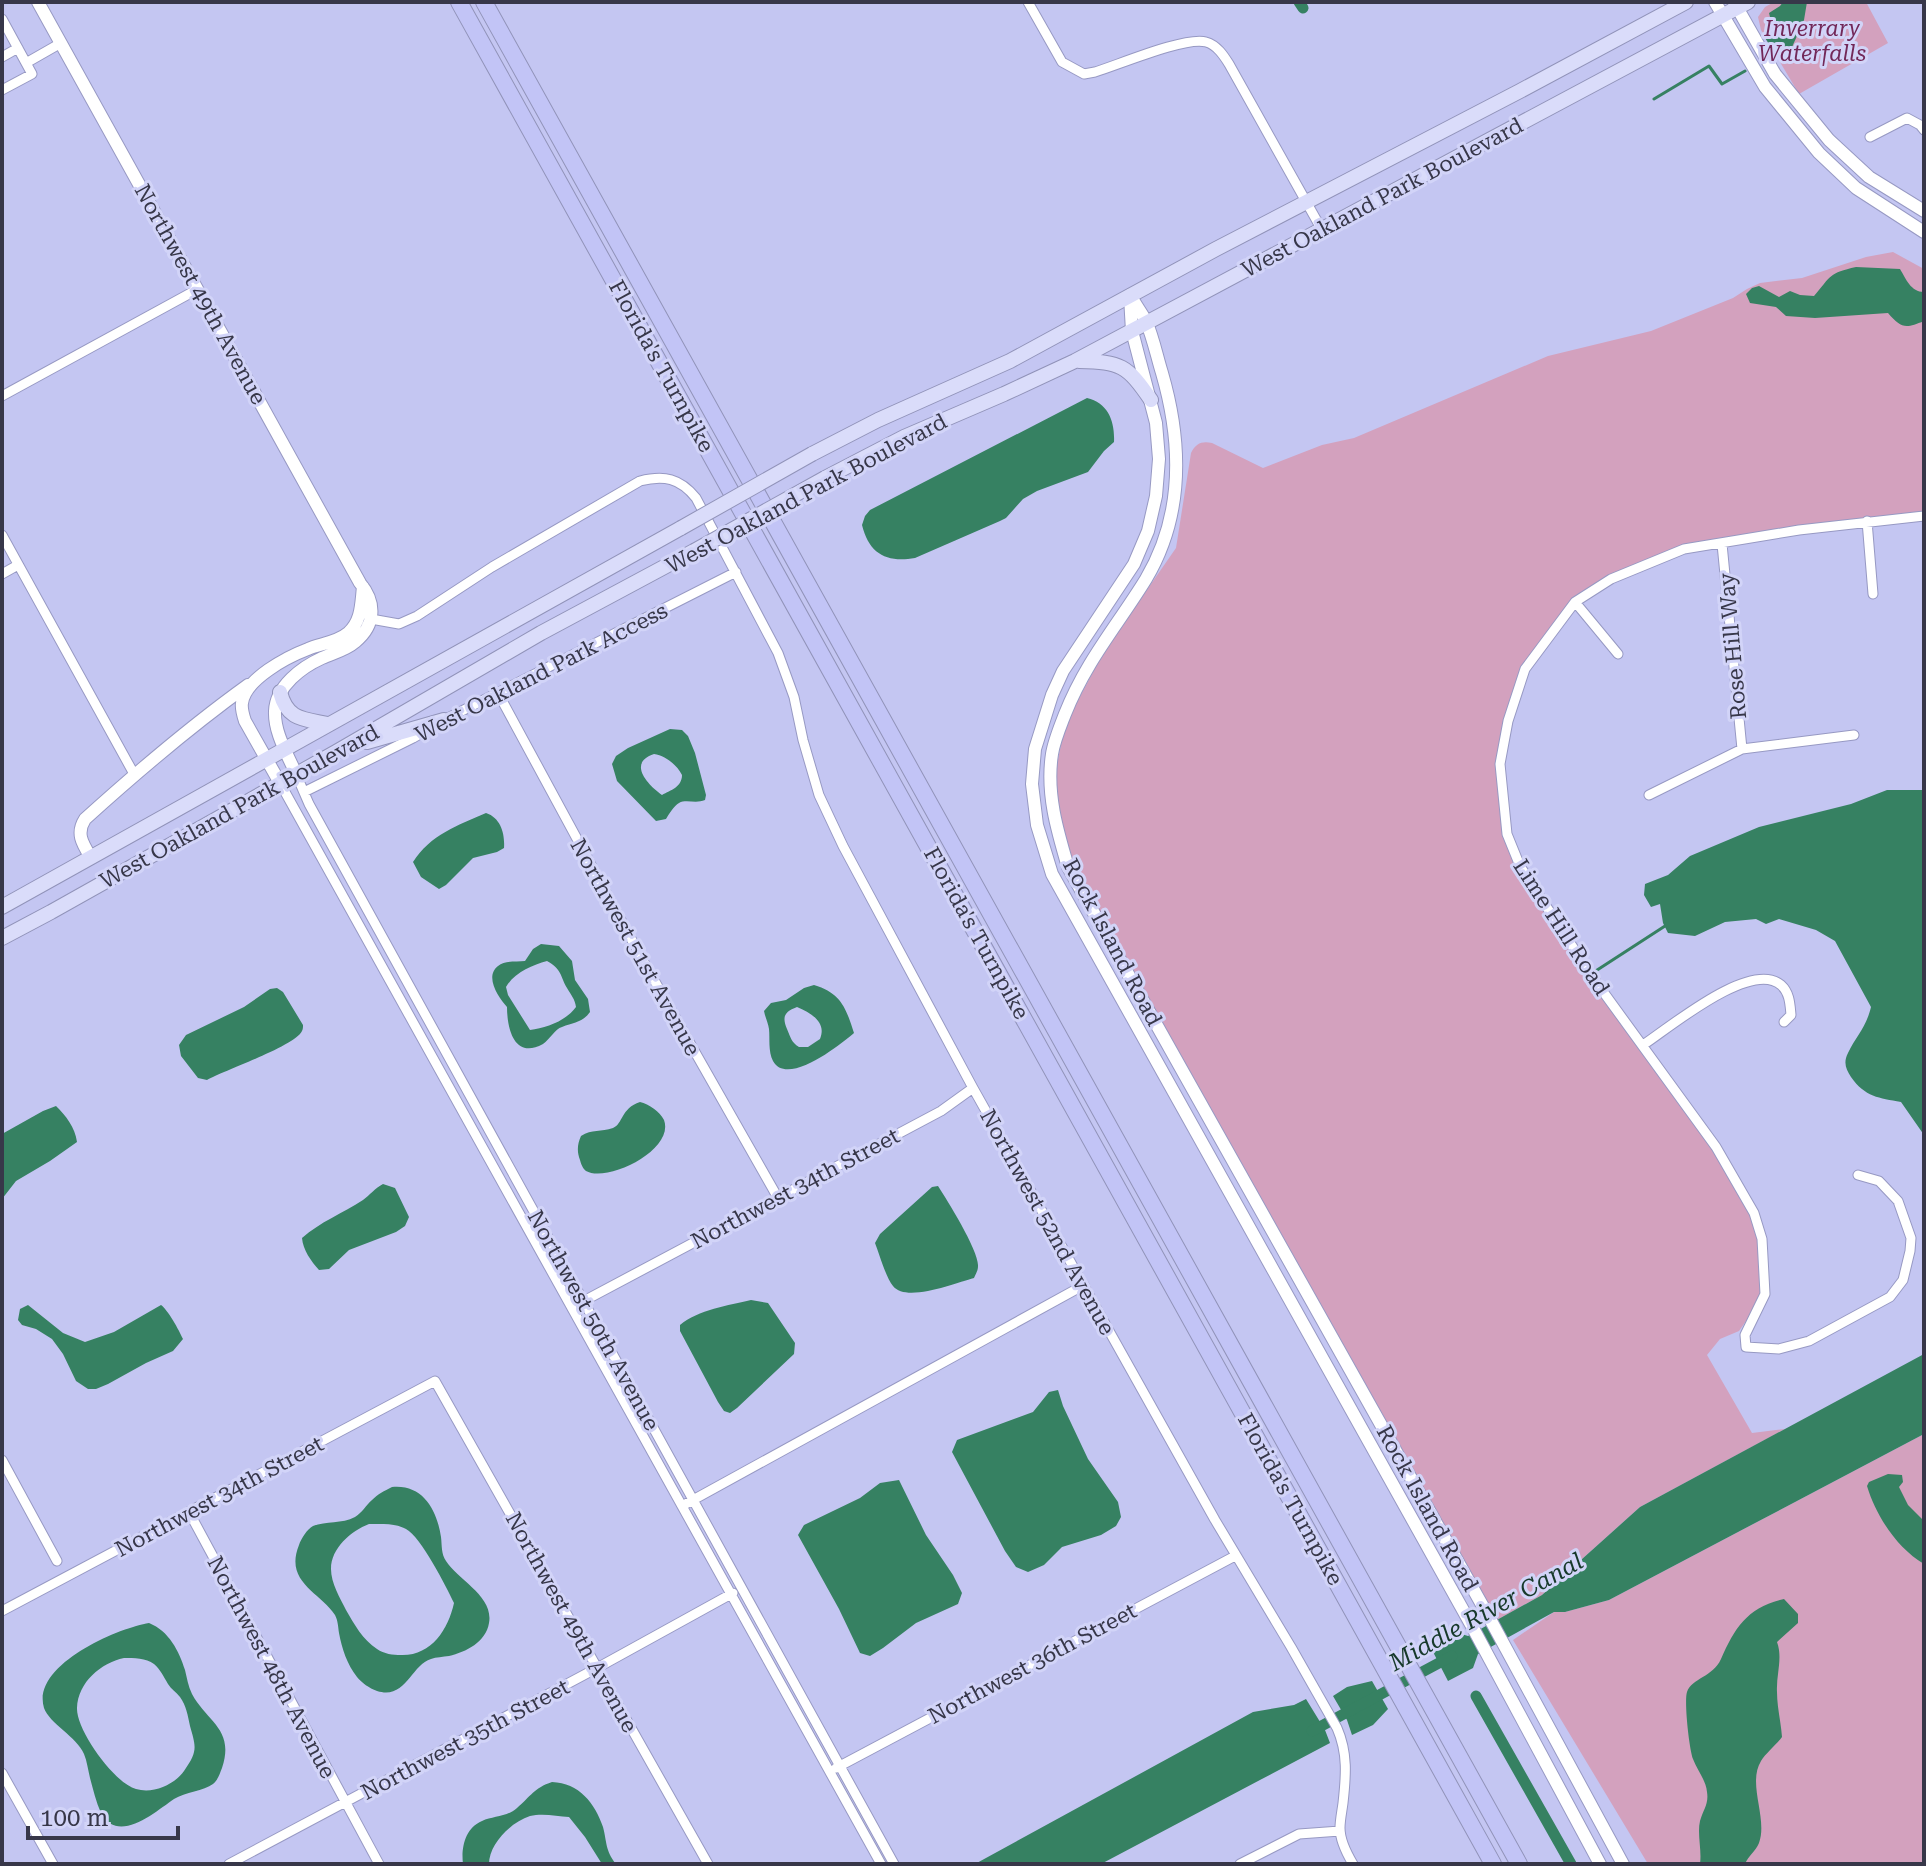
<svg xmlns="http://www.w3.org/2000/svg" width="1926" height="1866" font-family="'Roboto Serif',serif">
<rect width="100%" height="100%" fill="#c4c6f2"/>
<path fill="#d3a1be" d="M1774,2H1866L1888,43L1799,94L1761,30L1758,17L1765,7Z
M1893,252L1924,269V516L1684,549L1643,565L1575,603L1525,669L1500,764L1507,834L1520,865L1716,1147L1762,1239L1765,1294L1739,1331L1720,1339L1707,1355L1752,1433L1785,1429L1640,1507L1542,1595L1495,1621L1074,867L1052,789L1065,725L1103,653L1176,548L1191,453C1196,443 1202,441 1212,443L1263,468L1322,445L1354,438L1548,356L1651,331L1733,298L1747,289L1760,283L1802,278L1866,257Z
M1924,1434V1864H1648L1513,1640L1554,1612H1565L1609,1600Z"/>
<path fill="#368162" fill-rule="evenodd" d="M1783,2H1807L1804,20L1789,54L1781,49L1773,50L1765,38L1773,29L1769,13L1780,6Z
M1856,267L1900,269C1906,279 1911,292 1924,292V321C1905,329 1901,328 1888,313L1815,318L1786,316L1776,307L1750,303L1746,294L1752,288L1759,286L1779,297L1790,291L1800,295L1814,296C1831,276 1829,273 1856,267Z
M1087,398C1108,403 1115,421 1114,442L1104,451L1088,472L1037,491L1023,499L1006,518L1000,521L915,558C887,563 869,554 862,525L865,516L870,510Z
M670,729L682,730L688,736L695,753L706,795L705,800C696,804 686,799 679,803C674,806 669,814 666,819L656,821L617,781L612,764L616,756L628,748ZM654,754C666,756 677,765 682,775C682,787 671,790 662,795C648,785 627,763 654,754Z
M1887,790H1924V1135L1901,1102C1879,1098 1865,1097 1851,1077C1846,1069 1843,1063 1848,1053C1856,1036 1866,1028 1871,1007L1835,941L1816,930L1779,919L1766,924L1756,919L1725,922L1695,936L1668,933L1663,923L1660,904L1651,907L1644,895L1645,884L1668,875L1690,856L1759,827L1851,804Z
M486,813C501,818 505,834 504,848L497,852L473,858L446,885L439,889L421,877L413,862C430,835 458,825 486,813Z
M541,944L559,946L572,961L575,980L588,999L590,1012C582,1023 574,1022 562,1027C555,1029 550,1039 543,1044C514,1060 507,1028 507,1007C499,998 484,977 498,966C505,960 517,962 525,961L533,949ZM547,961C562,969 560,976 567,988C571,995 575,999 576,1007C566,1021 546,1028 530,1030L508,995L506,987C514,973 532,965 547,961Z
M814,985C841,993 846,1008 854,1033C840,1045 787,1087 773,1061C768,1051 770,1039 769,1029C768,1022 765,1017 764,1011L771,1003L786,1000L804,988ZM797,1007C811,1013 827,1022 820,1039L808,1047H799C791,1042 791,1038 787,1029C782,1017 784,1012 797,1007Z
M277,988L283,992L303,1025C303,1027 303,1029 302,1031C295,1046 225,1070 207,1080L198,1078L181,1056L179,1045L186,1035L244,1007L270,989Z
M640,1102C649,1104 660,1112 664,1120C675,1150 607,1183 586,1171C583,1169 581,1164 580,1160C577,1152 577,1145 581,1136C592,1129 601,1132 613,1128C623,1124 621,1108 640,1102Z
M56,1106C66,1116 75,1127 77,1142L50,1161L16,1181L2,1199V1134L43,1111Z
M383,1184L395,1188L409,1217L405,1226L396,1232L349,1250L329,1269L319,1270C311,1261 303,1250 302,1238C320,1222 343,1213 363,1200C370,1195 375,1188 383,1184Z
M938,1186C947,1200 979,1251 978,1266C978,1271 976,1273 974,1278C955,1283 906,1303 893,1286C886,1278 879,1253 875,1243L880,1234L932,1187Z
M751,1300L768,1303L795,1343L794,1354L737,1408L730,1413L724,1411L718,1402L680,1331V1325C698,1310 729,1305 751,1300Z
M28,1305L63,1333L85,1342L114,1332L161,1305C168,1310 179,1330 183,1339L173,1351L146,1363L108,1384L96,1389H88L76,1381L63,1354L52,1339L36,1329L22,1325L18,1320L20,1309Z
M1924,1354V1434L1609,1600L1565,1612H1554L1478,1654L1473,1668L1448,1681L1431,1648L1458,1633L1468,1636L1542,1595L1640,1507Z
M1058,1390L1063,1406L1088,1459L1118,1502L1121,1517L1116,1526L1101,1535L1062,1547L1044,1565L1028,1572L1016,1567L1005,1551L952,1452L957,1440L1033,1412L1049,1392Z
M1888,1474L1902,1475L1903,1482L1899,1487L1908,1505L1924,1521V1564C1897,1548 1876,1516 1867,1486L1869,1482Z
M899,1480L926,1535L953,1575L962,1593L958,1604L916,1623L883,1648L870,1656L860,1653L839,1609L798,1535L804,1525L860,1498L880,1483Z
M392,1487C423,1484 437,1510 441,1537C442,1545 441,1554 446,1561C458,1580 494,1596 489,1623C486,1642 466,1652 449,1656C443,1657 436,1657 431,1659C411,1665 406,1700 377,1691C369,1688 362,1683 357,1677C347,1664 342,1649 339,1633C338,1626 338,1621 335,1615C320,1592 284,1582 299,1545C301,1539 307,1529 313,1526C326,1521 342,1524 355,1517C362,1513 366,1505 372,1500C378,1494 384,1491 392,1487ZM369,1524C382,1524 395,1523 406,1529C421,1537 446,1586 454,1603C448,1630 431,1656 401,1655C393,1655 384,1654 377,1649C363,1640 354,1624 346,1610C340,1598 331,1583 331,1569C331,1548 351,1531 369,1524Z
M1784,1599L1798,1614V1623L1777,1642C1783,1658 1776,1675 1777,1692C1777,1707 1781,1722 1782,1737C1776,1745 1766,1753 1761,1761C1747,1784 1768,1818 1759,1843C1756,1851 1748,1856 1745,1864H1700C1702,1850 1697,1834 1700,1821C1703,1810 1709,1804 1707,1792C1706,1780 1697,1770 1693,1759C1689,1748 1684,1701 1687,1692C1692,1678 1713,1677 1721,1659C1735,1627 1748,1607 1784,1599Z
M149,1623C169,1631 179,1651 185,1670C187,1678 188,1686 192,1694C207,1722 235,1729 222,1768C220,1773 218,1780 213,1784C204,1791 185,1792 174,1799C155,1812 118,1845 101,1813C96,1802 93,1789 90,1778C88,1770 87,1761 84,1754C77,1737 49,1723 44,1708C31,1665 118,1628 149,1623ZM124,1658C134,1658 146,1658 154,1664C160,1669 164,1677 168,1684C171,1689 176,1692 180,1697C186,1705 188,1716 190,1726C196,1747 198,1751 184,1771C174,1785 153,1794 136,1789C114,1783 76,1730 77,1708C78,1682 101,1663 124,1658Z
M1372,1681L1388,1709L1373,1725L1352,1735L1347,1720L1333,1696L1347,1687Z
M1306,1699L1325,1730L1330,1743L1101,1864H975L1253,1712L1294,1705Z
M552,1782C579,1783 595,1803 603,1827C607,1842 605,1850 616,1864H602L585,1837L569,1817C557,1816 542,1813 530,1816C511,1822 489,1844 489,1864H463C461,1848 465,1828 482,1821C493,1816 507,1817 517,1808C531,1796 534,1788 552,1782Z"/>
<g fill="none" stroke-linecap="round" stroke-linejoin="round">
<path stroke="#368162" stroke-width="3" d="M1776,52L1784,48
M1654,99L1709,66L1722,84L1745,71
M1591,974L1665,926"/>
<path stroke="#368162" stroke-width="11" d="M1299,2L1303,8
M1476,1696L1571,1864
M1312,1731L1452,1656"/>
<defs>
<path id="street" d="M1028,2L1062,62L1084,74L1095,72C1118,65 1186,36 1206,42C1217,45 1224,56 1229,64L1322,230
M2,19L26,63
M2,57L18,48
M2,90L32,74L26,63L61,43
M1870,137L1907,118L1920,125L1924,130
M2,396L198,289
M1867,521L1873,594
M2,535L134,774
M1722,544L1742,749
M2,574L18,565
M1575,602L1618,654
M371,619L399,624L417,616L492,567L640,481C664,475 680,478 696,498L778,653L794,697L803,740L819,795L843,846L973,1088L1215,1520L1291,1647L1337,1728C1348,1753 1346,1776 1343,1803C1342,1811 1340,1820 1340,1828C1340,1841 1347,1854 1353,1864
M498,693L641,957L778,1198
M296,774L309,804L894,1864
M280,783L881,1864
M304,792L413,738L444,720L736,572
M1649,795L1742,749L1854,735
M1643,1045C1669,1028 1751,959 1781,985C1790,993 1790,1005 1791,1015L1784,1022
M1858,1175L1879,1181L1898,1201L1911,1238L1910,1251L1903,1280L1890,1297L1809,1341L1779,1349L1746,1347L1745,1335L1765,1294L1762,1239L1754,1213L1716,1147L1591,975L1520,866L1507,834L1500,764L1508,721L1525,669L1575,602L1611,579L1684,549L1799,530L1924,516
M580,1303L941,1111L973,1088
M2,1460L57,1561
M682,1506L1084,1285
M189,1512L379,1864
M2,1611L435,1381L708,1864
M836,1768L1235,1556
M2,1773L53,1864
M229,1864L597,1668L733,1593
M1240,1864L1299,1834L1340,1831"/>
<path id="secondary" d="M38,2L360,583C376,602 376,625 355,642C346,650 333,653 322,658C302,667 276,686 275,711C274,733 288,755 296,774
M1715,2L1765,87L1819,153L1856,188L1924,232
M1734,2L1775,74L1829,140L1869,177L1924,211
M1130,295C1135,304 1141,312 1146,321C1153,337 1157,357 1162,373C1182,442 1184,515 1146,579C1117,626 1086,661 1065,714C1060,727 1054,741 1052,754C1046,793 1057,830 1068,867L1490,1619L1623,1864
M1130,297L1132,331L1156,423L1159,459L1156,496L1148,531L1134,564L1063,671L1052,695L1035,749L1032,784L1037,825L1052,874L1473,1628L1600,1864
M280,783L245,721C243,715 241,709 242,703C245,679 287,657 308,649C320,644 338,642 348,633C362,621 361,603 363,587
M90,856C82,843 76,833 85,819C137,772 191,726 248,685"/>
<path id="primary" d="M1079,361C1121,362 1127,365 1151,400
M812,454L878,420L1010,361L1216,249L1520,91L1686,2
M825,478L904,437L1004,394L1075,361L1748,2
M280,692C287,720 303,719 328,724
M367,742L444,720
M2,907L681,528
M2,938L51,912L336,752L541,633L694,551"/>
<path id="highway" d="M459,2L1493,1864
M484,2L1519,1864"/>
</defs>
<use href="#street" stroke="#9799c3" stroke-width="11"/>
<use href="#secondary" stroke="#9799c3" stroke-width="14"/>
<use href="#primary" stroke="#9193b9" stroke-width="16"/>
<use href="#highway" stroke="#9193b9" stroke-width="18"/>
<use href="#street" stroke="#fff" stroke-width="9"/>
<use href="#secondary" stroke="#fff" stroke-width="12"/>
<use href="#primary" stroke="#dadcfa" stroke-width="14"/>
<use href="#highway" stroke="#c2c4f6" stroke-width="16"/>
<defs>
<path id="primary-bridge" d="M681,528L812,454
M694,551L825,478"/>
</defs>
<use href="#primary-bridge" stroke="#9193b9" stroke-width="16" stroke-linecap="butt"/>
<use href="#primary-bridge" stroke="#dadcfa" stroke-width="14"/>
</g>
<g text-anchor="middle" stroke-width="6" stroke-linejoin="round" paint-order="stroke">
<g font-size="22" font-style="italic" fill="#722859" stroke="#d2d4f8">
<text x="1812" y="36">Inverrary<tspan x="1812" dy="25">Waterfalls</tspan></text>
</g>
<g font-size="22" fill="#373749" stroke="#d2d4f8">
<text transform="translate(1382 197) rotate(-28)" y="8">West Oakland Park Boulevard</text>
<text transform="translate(201 294) rotate(61)" y="8">Northwest 49th Avenue</text>
<text transform="translate(662 366) rotate(61)" y="8">Florida's Turnpike</text>
<text transform="translate(806 493) rotate(-28)" y="8">West Oakland Park Boulevard</text>
<text transform="translate(1732 646) rotate(-95)" y="8">Rose Hill Way</text>
<text transform="translate(541 672) rotate(-27)" y="8">West Oakland Park Access</text>
<text transform="translate(239 806) rotate(-29)" y="8">West Oakland Park Boulevard</text>
<text transform="translate(1562 927) rotate(57)" y="8">Lime Hill Road</text>
<text transform="translate(977 933) rotate(61)" y="8">Florida's Turnpike</text>
<text transform="translate(1113 942) rotate(62)" y="8">Rock Island Road</text>
<text transform="translate(636 947) rotate(61)" y="8">Northwest 51st Avenue</text>
<text transform="translate(795 1188) rotate(-28)" y="8">Northwest 34th Street</text>
<text transform="translate(1048 1222) rotate(61)" y="8">Northwest 52nd Avenue</text>
<text transform="translate(594 1320) rotate(61)" y="8">Northwest 50th Avenue</text>
<text transform="translate(219 1496) rotate(-28)" y="8">Northwest 34th Street</text>
<text transform="translate(1291 1499) rotate(61)" y="8">Florida's Turnpike</text>
<text transform="translate(1428 1508) rotate(61)" y="8">Rock Island Road</text>
<text transform="translate(572 1622) rotate(61)" y="8">Northwest 49th Avenue</text>
<text transform="translate(1032 1663) rotate(-28)" y="8">Northwest 36th Street</text>
<text transform="translate(272 1667) rotate(62)" y="8">Northwest 48th Avenue</text>
<text transform="translate(465 1739) rotate(-28)" y="8">Northwest 35th Street</text>
</g>
<g font-size="24" font-style="italic" fill="#17392a" stroke="#d2d4f8">
<text transform="translate(1486 1612) rotate(-29)" y="8">Middle River Canal</text>
</g>
</g>
<rect width="1926" height="1866" fill="none" stroke="#373749" stroke-width="8"/>
<path d="M28 1826v12h150v-12" fill="none" stroke="#373749" stroke-width="4"/>
<text x="40" y="1826" font-size="24" fill="#373749" stroke="#d2d4f8" stroke-width="6" paint-order="stroke">100 m</text>
</svg>
